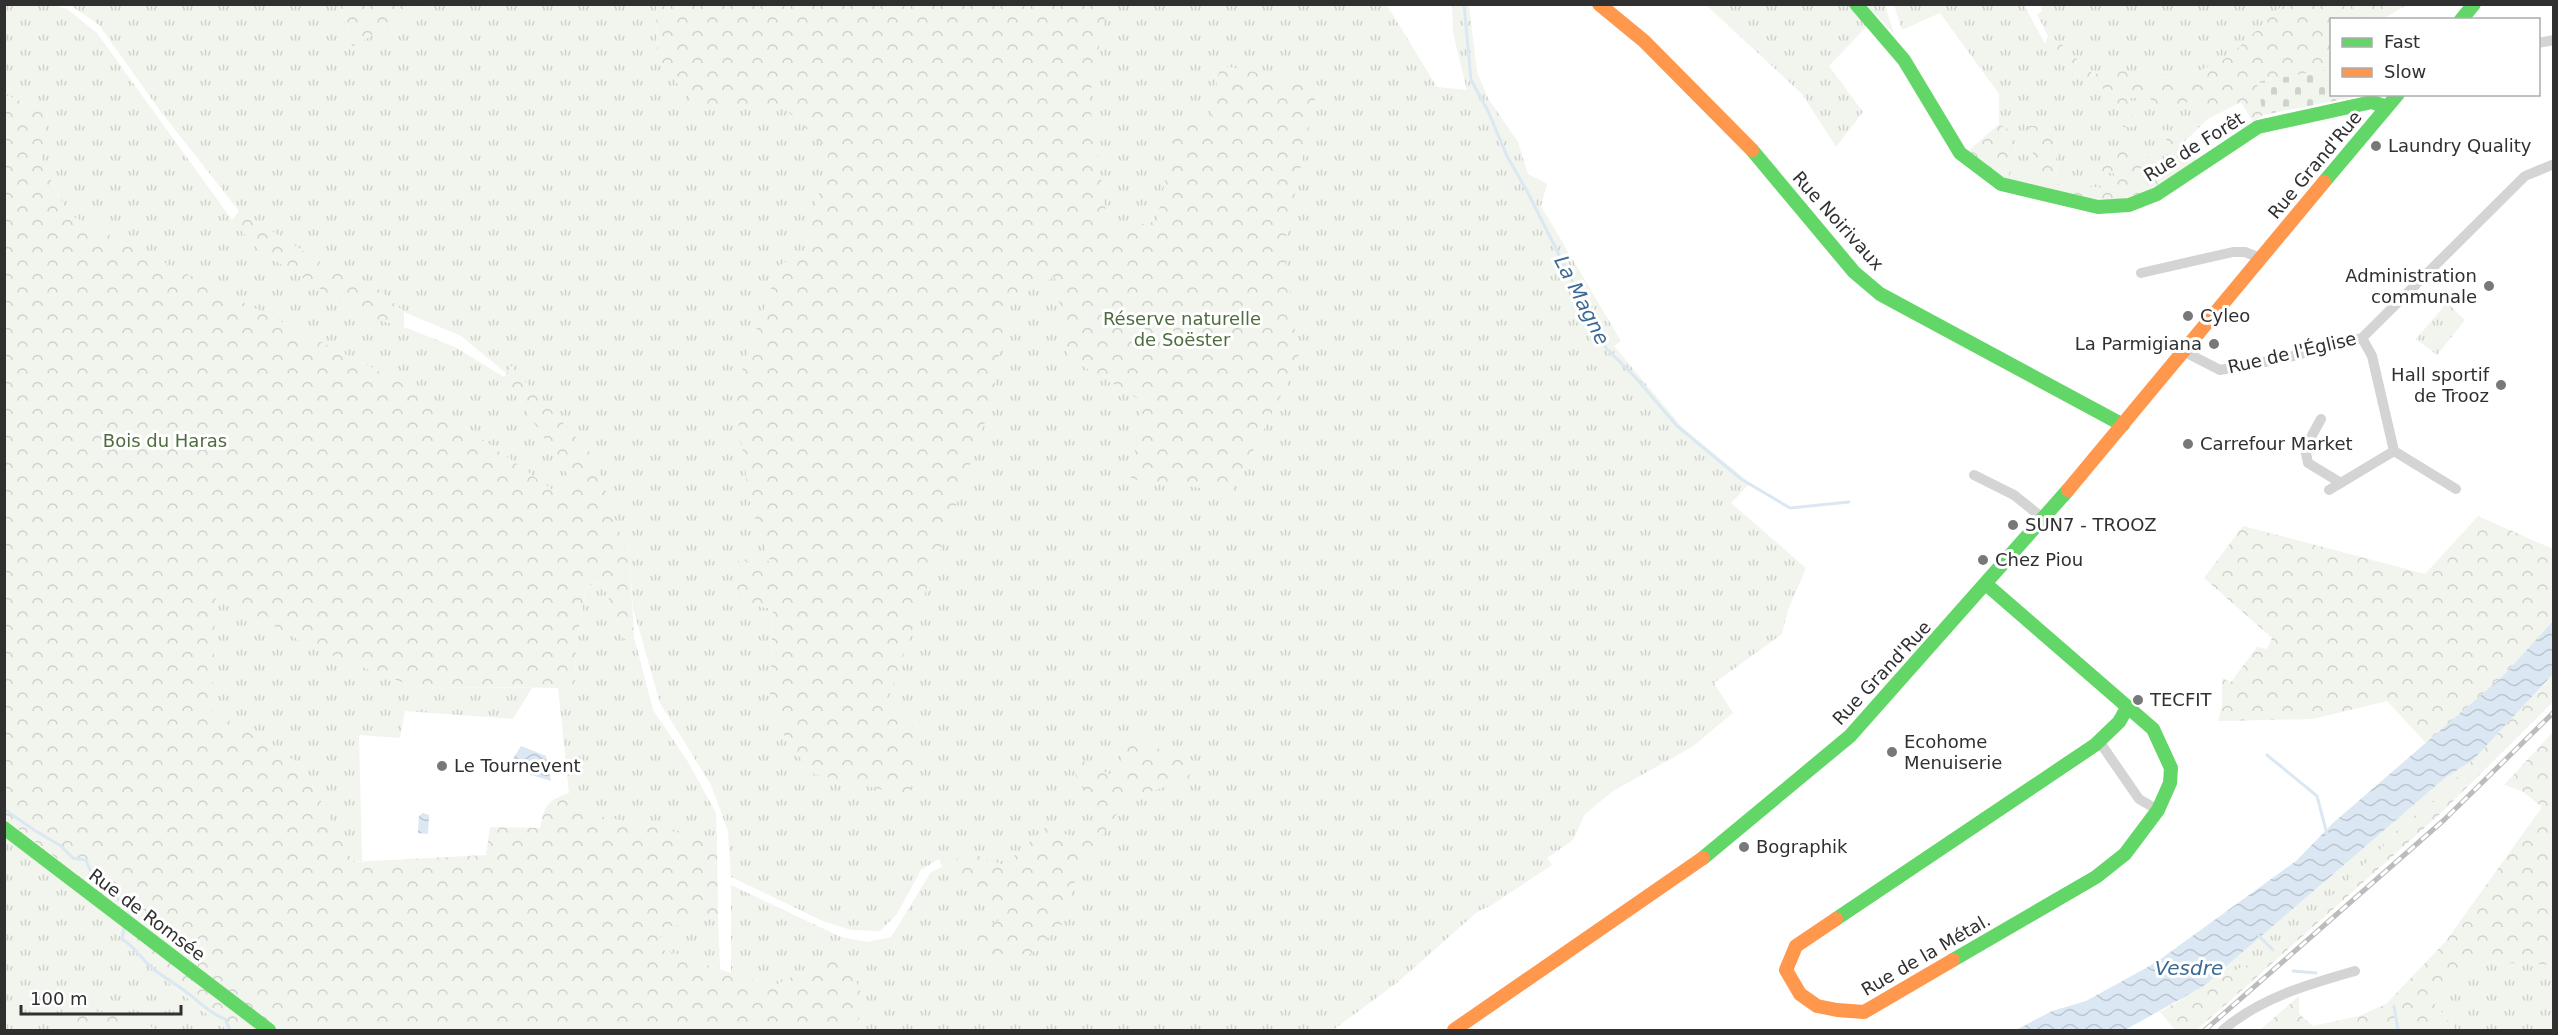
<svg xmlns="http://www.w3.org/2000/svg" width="2558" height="1035" font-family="'DejaVu Sans',sans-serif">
<defs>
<pattern id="grass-tufts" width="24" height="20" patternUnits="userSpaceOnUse" patternTransform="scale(1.5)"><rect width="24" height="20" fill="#f1f5ed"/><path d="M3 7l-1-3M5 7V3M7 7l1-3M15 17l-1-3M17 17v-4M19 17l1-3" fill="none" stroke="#cfd2cc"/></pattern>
<pattern id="forest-crowns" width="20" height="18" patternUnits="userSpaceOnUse" patternTransform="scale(1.5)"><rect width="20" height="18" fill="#f1f5ed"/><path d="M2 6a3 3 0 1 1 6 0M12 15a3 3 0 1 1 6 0" fill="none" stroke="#cfd2cc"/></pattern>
<pattern id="cemetery-stones" width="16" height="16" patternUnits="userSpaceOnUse" patternTransform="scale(1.5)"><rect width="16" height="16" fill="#f1f5ed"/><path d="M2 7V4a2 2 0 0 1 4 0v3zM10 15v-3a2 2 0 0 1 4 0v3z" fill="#cfd2cc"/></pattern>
<pattern id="water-waves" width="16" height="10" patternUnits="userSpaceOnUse" patternTransform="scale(1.5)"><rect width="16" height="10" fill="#dbe7f2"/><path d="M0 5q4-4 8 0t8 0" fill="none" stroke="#bcc6d0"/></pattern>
</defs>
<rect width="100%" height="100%" fill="#fff"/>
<path fill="url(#grass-tufts)" d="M2040,4L2283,5L2230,57L2186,77L2143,78L2126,71L2094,75L2060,43L2048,36L2037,14L2042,11Z
M5,5H54L67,9L97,33L232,220L259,250L361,315L404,327L455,347L504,377L572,481L555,492L412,388L68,214L41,160L48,111L5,95Z
M70,5H340L352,47L422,5H656L657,58L699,110L781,104L829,150L805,251L779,266L750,503L770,562L738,561L736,602L773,609L770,693L826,544L872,178L769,5H1381L1388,7L1437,87L1467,90L1453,33L1452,5H1469L1477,72L1489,100L1518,142L1528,174L1547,184L1541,206L1621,341L1614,346L1682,427L1750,483L1731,503L1806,568L1788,610L1782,634L1714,683L1733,713L1692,747L1613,791L1585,814L1573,840L1547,858L1552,865L1492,905L1477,912L1398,982L1333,1030H852L867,1006L835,955L772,987L731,973V885L841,937L868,942L891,937L931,872L942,867L939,859L921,870L897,914L880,931L851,930L825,922L731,877L728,831L711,785L660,703L633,608L630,564L512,366L506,373L461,336L404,312L376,287L332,269L239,211L158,108L99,25Z
M1706,5H1849L1868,25L1829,66L1863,112L1836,147L1802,94Z
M1867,5H1885L1894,34Z
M1894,5H2024L2045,44L2043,48L2090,85L2115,92L2123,127H2134L2129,98H2150L2160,114L2197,98L2208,119L2184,142L2165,130L2173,164L2152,160L2135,147L2097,171L2114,173L2116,184L2101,188L2057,184L2055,129L2029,125L2039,188L2007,179L2016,154L2014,133L1999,124V94L1940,13L1902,30Z
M2447,303L2465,320L2437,355L2416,339Z
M602,581L624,640L634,637L653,710L688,762L716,813L717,841L585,813L569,793L558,688L575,687L576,646L586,588Z
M216,592L313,648L414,687L532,688L513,719L405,711L400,738L359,735L362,861L353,862L302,765L211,710Z
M2472,761L2430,806L2395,835L2273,952L2202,987L2446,777Z
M4,819L126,911L119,935L156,967L171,985L227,1030H158L120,1014L67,1009L56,1030H5Z
M718,915L720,969L661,949L659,929Z
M2481,962L2553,965V1030H2456L2433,1002Z"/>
<path fill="url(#forest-crowns)" d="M340,4H422V5L352,47Z
M656,5H1107L1089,100L1109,231L1157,221L1175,130L1211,119L1220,65L1318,85L1284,247L1299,360L1232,492L1131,479L1142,401L1069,358L1055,277L1008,297L992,402L890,694L918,735L910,796L814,774L786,741L770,693L773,609L736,602L738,561H770L750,503L734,393L779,266L805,251L829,150L781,105L699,110L657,58Z
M2283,5H2407L2386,17V19L2332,20L2331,69L2257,82L2263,115L2253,122L2241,102L2208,119L2197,98L2159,115L2150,98H2130L2134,127H2123L2115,92L2090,85L2043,48L2048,36L2060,43L2094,75L2098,73L2126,71L2143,78L2186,77L2230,56Z
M4,95L48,111L41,160L68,214L412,388L555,492L572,481L504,377L511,366L595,458L630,564L634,637L624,640L602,581L586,587L576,646L575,688L414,687L313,648L216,593L212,710L302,765L353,862L486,855L490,827L540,828C545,805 546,801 569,793L586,813L717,841L718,915L659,929L661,949L772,987L835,954L854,977L867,1006L852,1030H227L171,985L156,967L119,935L126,911L5,819Z
M1999,124L2014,133L2016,154L2007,179L1967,152Z
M2028,125L2055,129L2057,184L2101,188L2116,184L2114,173L2097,171L2110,147H2135L2152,160L2172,163L2164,129L2184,142L2198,162C2166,181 2133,204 2094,200C2076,198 2057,192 2039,189Z
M239,211L332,269L376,287L404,312V327L361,315L259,250L232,220Z
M2478,516L2553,549V621L2503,676L2426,743L2387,701L2313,719L2218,721L2222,705V678L2231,682L2257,647L2267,649L2272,638L2204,578L2243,526L2425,574Z
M2553,674V702L2439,815L2197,1030H2175L2160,1012L2202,987L2273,952L2395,835L2430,806Z
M2553,732V965L2481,962L2433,1002L2456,1030H2260L2299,996V1014L2313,1026L2359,1016L2386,1004L2446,941L2542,807L2522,791L2504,785Z
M1134,733L1164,752L1188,759L1190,779L1127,799L1079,869L1061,926L1032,953L995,969L971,935L1001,919L947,865L967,852L1004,865L1046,827L1079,839L1101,813L1075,774L1083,761L1119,779L1125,771L1120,753Z
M66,1009L120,1014L158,1030H56Z"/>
<path fill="url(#cemetery-stones)" d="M2331,69L2332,94L2353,95L2354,97L2263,115L2257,82Z"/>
<path fill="url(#water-waves)" d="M2553,621V674L2472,761L2446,777L2202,987L2125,1030H2016L2052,1011L2086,1001L2155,963L2296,861L2333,823L2503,676Z
M521,746L546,756L551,781L512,769L509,765Z
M423,813L429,815L428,834L418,833L419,816Z"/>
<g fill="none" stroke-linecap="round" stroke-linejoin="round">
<path stroke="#dbe7f2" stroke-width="3" d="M1464,4L1471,80L1488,111L1507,156L1527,191L1606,348L1636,378L1677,426L1741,479L1790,508L1849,502
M2267,755L2317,796L2327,834
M4,809L34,830L61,846L73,858L86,860C96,890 117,891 131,914
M124,928L122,939C135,947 141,958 152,968C166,979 181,987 194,998C204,1006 213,1015 225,1019L230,1030
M2259,936L2273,950
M2293,971L2316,973
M2394,1006L2398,1030"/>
<path stroke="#d4d4d4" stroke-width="10" d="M2538,43L2554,40
M2141,273L2233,252H2245L2260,258
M2362,338L2372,356L2394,451L2456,489
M2183,351L2220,370L2286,358L2362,338L2525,176L2554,164
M2321,419L2305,448L2308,463L2341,483
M1974,475L2014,495L2044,519
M2329,490L2394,451
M2099,741L2139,799L2158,810
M2223,1030C2260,998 2309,984 2355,971"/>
<path stroke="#63d668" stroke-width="14" d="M1856,4L1904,60L1960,153L2001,184L2098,207L2129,205L2157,194L2258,127L2372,102L2387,107
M2461,20L2474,4
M1752,150L1854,272L1880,294L2123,425
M2324,182L2398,94
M4,828L269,1030
M1703,858L1850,736L2068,490
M1836,919L2095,745L2119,722L2127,708
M1953,960L2096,877L2125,854L2158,810L2170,783L2171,768L2153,729L1987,585"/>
<path stroke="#ff974d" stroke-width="14" d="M1599,4L1644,41L1752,150
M2068,490L2324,182
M1836,919L1796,946L1786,970L1800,994L1817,1006L1837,1010L1864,1012L1953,960
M1454,1030L1703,858"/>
<defs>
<path id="rail" d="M2205,1030L2444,820L2554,712"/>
</defs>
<use href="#rail" stroke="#bcbcbc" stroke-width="5"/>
<use href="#rail" stroke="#fff" stroke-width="3" stroke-dasharray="9" stroke-linecap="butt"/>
</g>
<g fill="#787878" stroke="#fff" stroke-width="2">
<circle cx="2376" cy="146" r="6"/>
<circle cx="2489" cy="286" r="6"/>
<circle cx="2188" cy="316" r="6"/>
<circle cx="2214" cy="344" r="6"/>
<circle cx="2501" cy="385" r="6"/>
<circle cx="2188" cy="444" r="6"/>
<circle cx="2013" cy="525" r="6"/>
<circle cx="1983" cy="560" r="6"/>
<circle cx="2138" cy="700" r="6"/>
<circle cx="1892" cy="752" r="6"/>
<circle cx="442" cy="766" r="6"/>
<circle cx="1744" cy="847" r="6"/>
</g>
<g text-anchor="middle" stroke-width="6" stroke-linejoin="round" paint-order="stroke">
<g font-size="18" fill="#303030" stroke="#fff" text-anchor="start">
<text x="2388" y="152">Laundry Quality</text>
<text x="2477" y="282" text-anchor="end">Administration<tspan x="2477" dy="21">communale</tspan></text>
<text x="2200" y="322">Cyleo</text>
<text x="2202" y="350" text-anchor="end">La Parmigiana</text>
<text x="2489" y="381" text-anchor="end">Hall sportif<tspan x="2489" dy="21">de Trooz</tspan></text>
<text x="2200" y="450">Carrefour Market</text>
<text x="2025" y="531">SUN7 - TROOZ</text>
<text x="1995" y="566">Chez Piou</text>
<text x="2150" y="706">TECFIT</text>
<text x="1904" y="748">Ecohome<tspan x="1904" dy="21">Menuiserie</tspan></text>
<text x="454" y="772">Le Tournevent</text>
<text x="1756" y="853">Bographik</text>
</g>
<g font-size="18" fill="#303030" stroke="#fff">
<text transform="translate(2194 147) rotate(-32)" y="6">Rue de Forêt</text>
<text transform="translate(2315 165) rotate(-50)" y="6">Rue Grand'Rue</text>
<text transform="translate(1838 221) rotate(48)" y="6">Rue Noirivaux</text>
<text transform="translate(2292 353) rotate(-13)" y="6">Rue de l'Église</text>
<text transform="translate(1882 673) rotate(-47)" y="6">Rue Grand'Rue</text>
<text transform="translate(147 915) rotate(37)" y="6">Rue de Romsée</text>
<text transform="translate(1926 955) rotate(-30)" y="6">Rue de la Métal.</text>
</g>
<g font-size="18" fill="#4f6c3d" stroke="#fff">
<text x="1182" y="325">Réserve naturelle<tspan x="1182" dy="21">de Soëster</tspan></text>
<text x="165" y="447">Bois du Haras</text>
</g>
<g font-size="20" font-style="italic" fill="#3d6a93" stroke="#fff">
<text transform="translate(1582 300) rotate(63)" y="7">La Magne</text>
<text x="2189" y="975">Vesdre</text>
</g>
</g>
<rect width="2558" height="1035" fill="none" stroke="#303030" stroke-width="12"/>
<rect x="2330" y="18" width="210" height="78" fill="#ffffff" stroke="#acacac" stroke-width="1.5"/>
<rect x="2342" y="38" width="30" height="9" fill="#63d668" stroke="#acacac" stroke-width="1.5"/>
<text x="2384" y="48" font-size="18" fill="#303030">Fast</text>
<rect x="2342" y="68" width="30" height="9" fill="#ff974d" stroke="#acacac" stroke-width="1.5"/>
<text x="2384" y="78" font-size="18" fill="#303030">Slow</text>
<path d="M21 1005v9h160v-9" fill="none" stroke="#303030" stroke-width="3"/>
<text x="30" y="1005" font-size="18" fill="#303030" stroke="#ffffff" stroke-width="4.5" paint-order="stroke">100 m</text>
</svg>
